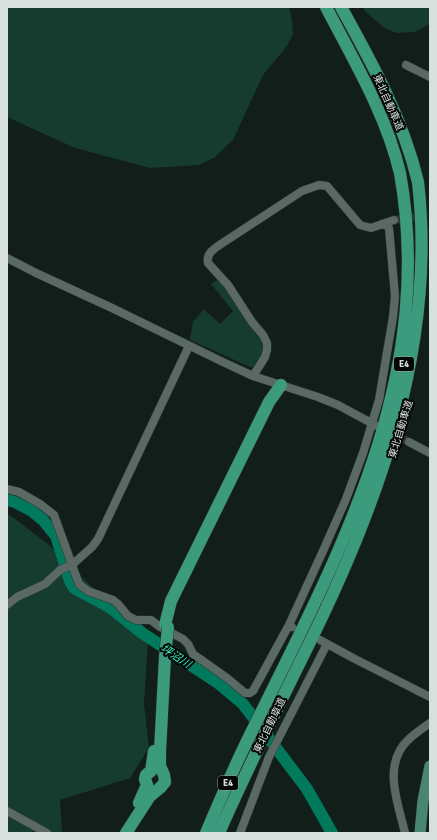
<svg xmlns="http://www.w3.org/2000/svg" width="437" height="840" font-family="Signika,'Noto Sans JP',sans-serif">
<rect width="100%" height="100%" fill="#121e19"/>
<path fill="#163b2f" d="M7,7H289L292,20L293,34L287,46L263,75L233,140L215,157L199,165L150,168L75,148L7,117Z
M363,7H430V24L415,32L396,33L383,27L365,11Z
M219,279L262,340C265,351 260,359 252,368L190,340L193,322L204,309L220,324L233,311L211,284Z
M7,513L48,544L148,641L144,703L149,748L130,778L60,800L62,833H36L33,831L32,833H7Z"/>
<g fill="none" stroke-linecap="round" stroke-linejoin="round">
<path stroke="#00795d" stroke-width="12" d="M7,500L15,502L32,511L43,520L56,536L70,581L74,588L111,608L142,633L218,683L243,704L307,789L332,833"/>
<path stroke="#303b36" stroke-width="8" stroke-dasharray="8 4" stroke-linecap="butt" d="M394,220L430,215
M390,432L409,442"/>
<defs>
<path id="minor" d="M406,65L430,77
M7,258L36,273L112,308L225,363L253,376L318,397L338,405L377,426
M253,376L265,357L267,350V343L263,335L252,322L228,285L208,263C206,253 214,249 221,244L302,191L319,185L327,186L360,225L371,228L394,220
M409,442L430,453
M7,489L19,492L40,504L54,515L79,584L88,591L113,600L118,604L128,616L136,620H151L160,627L183,639L188,644L193,654L227,678L245,693H250L253,691L289,625L292,627
M7,605L17,597L45,584L60,570L73,564L92,547L98,539L189,346
M289,625L323,551L346,499L363,453L379,400L393,317L395,296L389,228L387,226L382,224
M320,640L353,658L430,697
M7,811L47,833
M240,833L269,757L327,644
M405,833C398,803 382,765 408,740C415,733 423,728 430,723"/>
<path id="major" d="M420,833L423,801L430,766"/>
<path id="highway" d="M165,625L171,601L269,402L281,385
M139,803L147,785L145,779L146,775L151,771L154,751
M126,833L150,796L161,787L165,782L164,775L160,766V751L165,657
M206,833C220,800 234,767 250,735C337,558 437,380 400,173C386,114 354,61 326,7
M219,833C246,771 277,709 307,648C378,505 437,346 418,182C403,119 372,63 341,7"/>
</defs>
<use href="#minor" stroke="#303835" stroke-width="9"/>
<use href="#major" stroke="#303835" stroke-width="12"/>
<use href="#highway" stroke="#303835" stroke-width="13"/>
<use href="#minor" stroke="#5a6963" stroke-width="8"/>
<use href="#major" stroke="#488673" stroke-width="11"/>
<use href="#highway" stroke="#3c9a7d" stroke-width="12"/>
<defs>
<path id="highway-bridge" d="M165,657L168,627"/>
</defs>
<use href="#highway-bridge" stroke="#303835" stroke-width="13" stroke-linecap="butt"/>
<use href="#highway-bridge" stroke="#3c9a7d" stroke-width="12"/>
</g>
<g text-anchor="middle" stroke-width="4" stroke-linejoin="round" paint-order="stroke">
<g fill="#030705" stroke="#989f9c" stroke-width="1">
<rect x="394" y="357" width="20" height="14" rx="3"/>
<rect x="218" y="776" width="20" height="14" rx="3"/>
</g>
<g font-size="9" font-weight="bold" fill="#d8e0dd">
<text x="404" y="367">E4</text>
<text x="228" y="786">E4</text>
</g>
<g font-size="10" fill="#d8e0dd" stroke="#030705">
<text transform="translate(389 102) rotate(66)" y="4">東北自動車道</text>
<text transform="translate(400 429) rotate(-73)" y="4">東北自動車道</text>
<text transform="translate(269 725) rotate(-64)" y="4">東北自動車道</text>
</g>
<g font-size="11" font-style="italic" fill="#38efbd" stroke="#030705">
<text transform="translate(176 656) rotate(33)" y="4">坪沼川</text>
</g>
</g>
<rect width="437" height="840" fill="none" stroke="#d8e0dd" stroke-width="16"/>
</svg>
